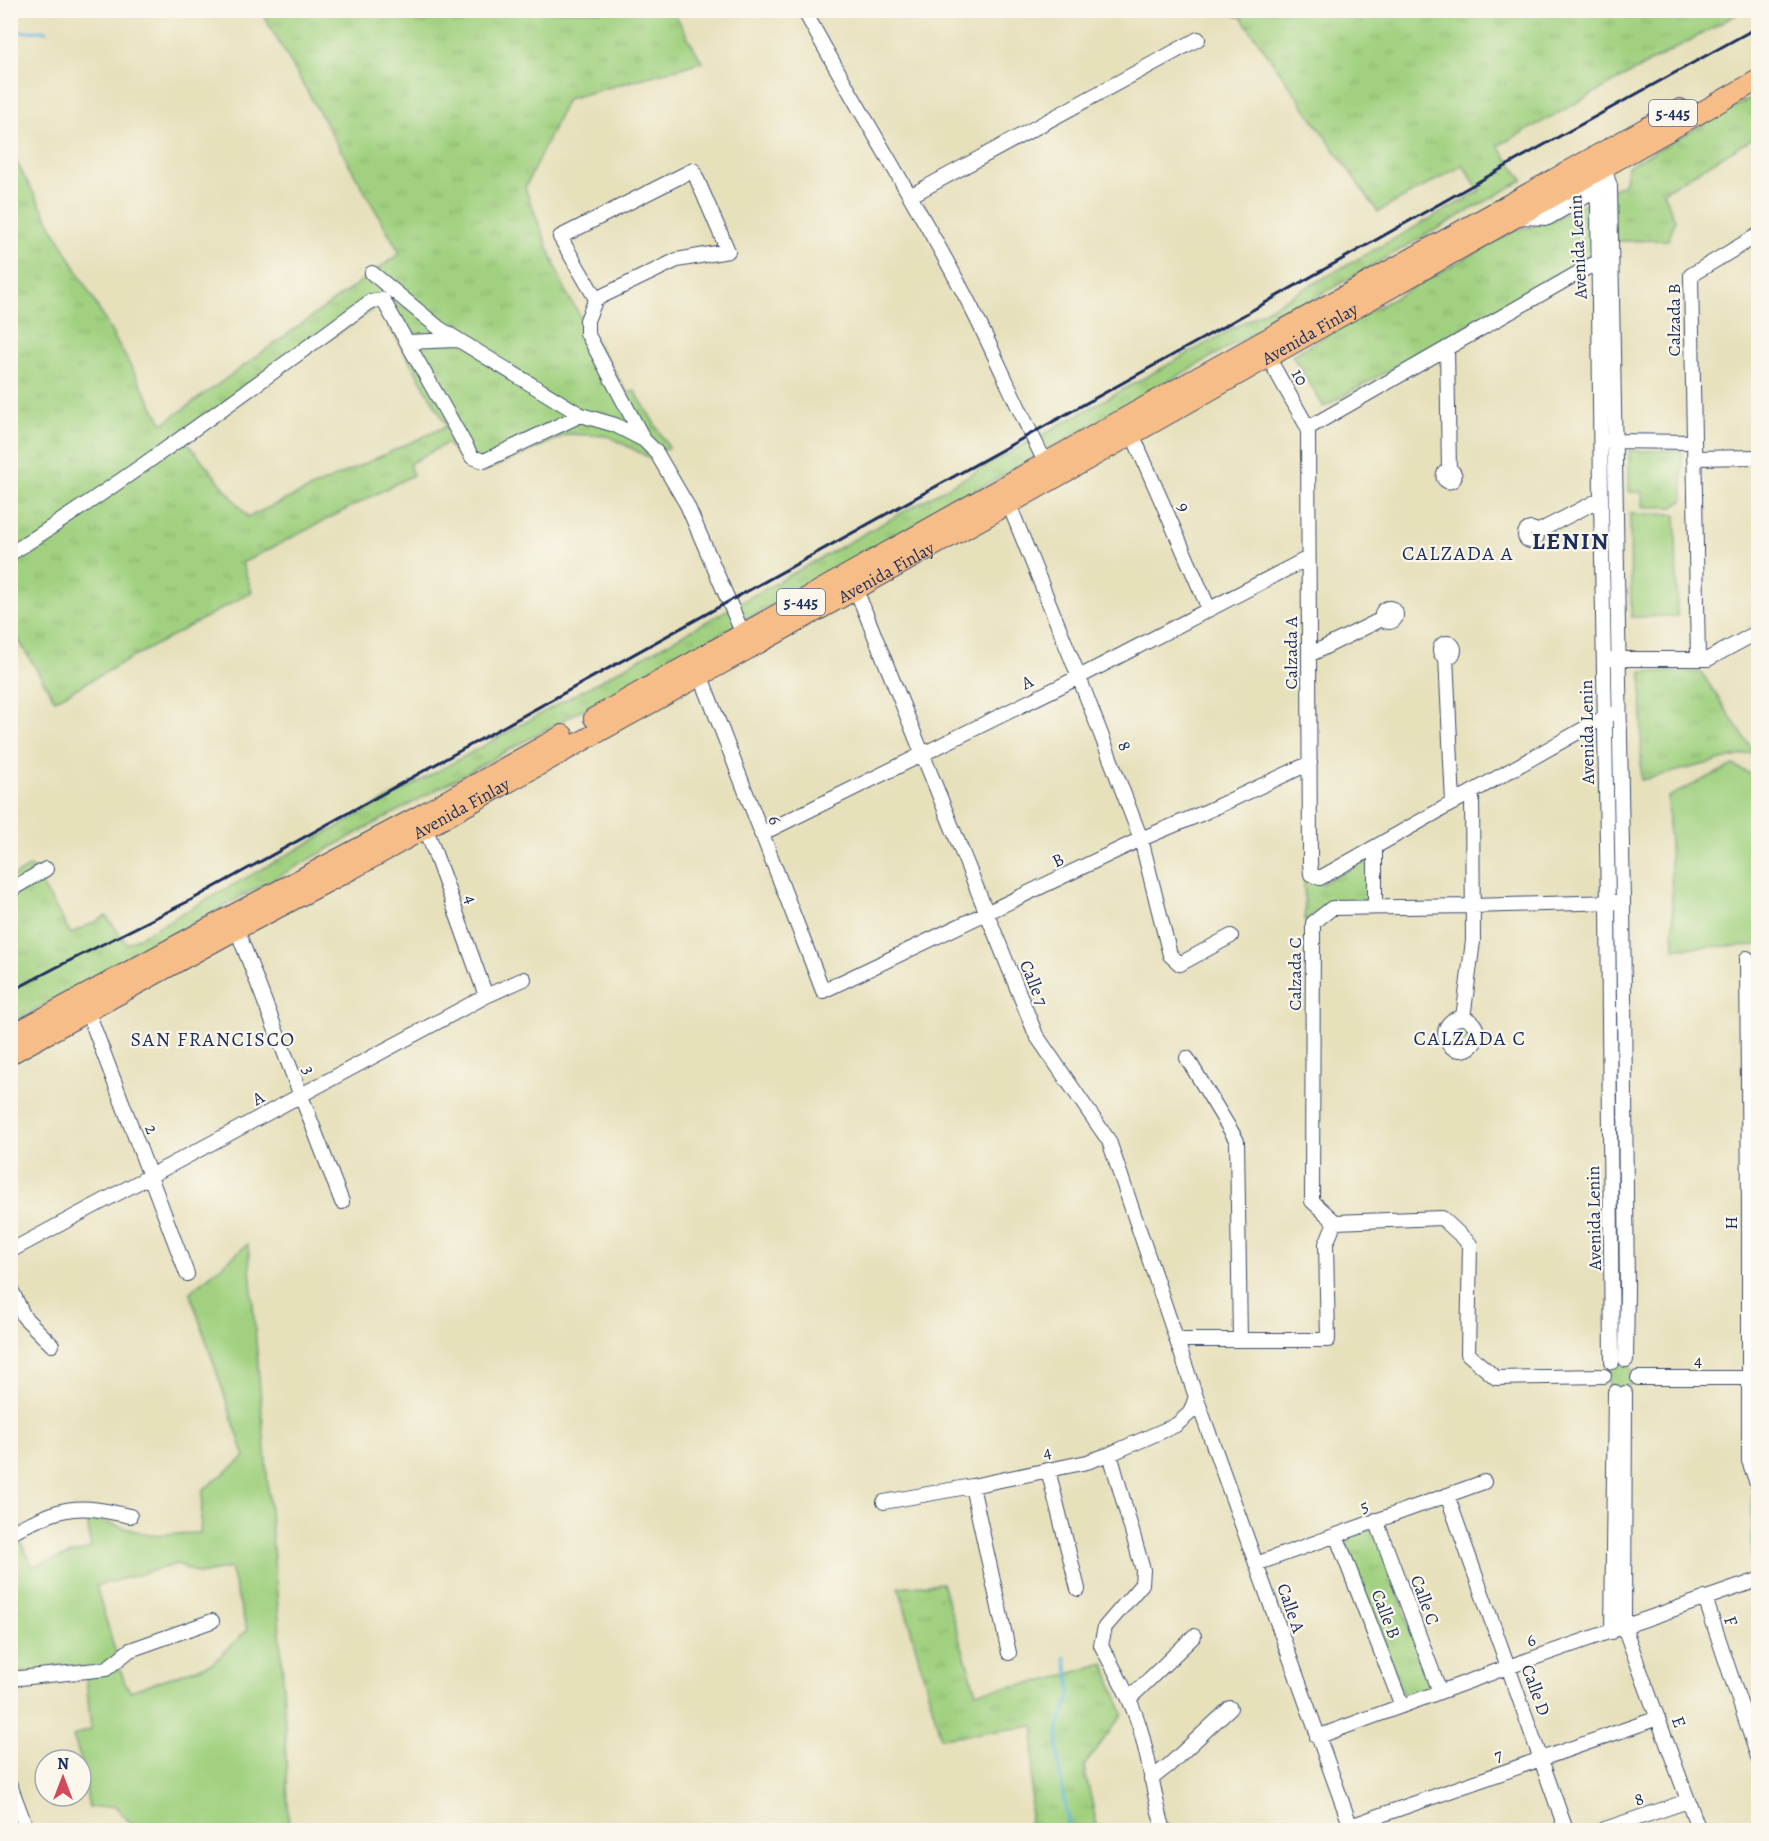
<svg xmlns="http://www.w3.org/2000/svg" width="1769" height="1841" font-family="Alegreya,serif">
<defs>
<pattern id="grass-tufts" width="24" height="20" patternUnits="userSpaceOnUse" patternTransform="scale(1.5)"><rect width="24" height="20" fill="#a1d180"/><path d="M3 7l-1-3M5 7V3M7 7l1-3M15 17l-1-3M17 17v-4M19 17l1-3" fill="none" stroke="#8ab471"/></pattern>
</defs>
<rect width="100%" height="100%" fill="#fbf7ec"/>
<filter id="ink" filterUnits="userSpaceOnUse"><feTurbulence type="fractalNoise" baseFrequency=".0167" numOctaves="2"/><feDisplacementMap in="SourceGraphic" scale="12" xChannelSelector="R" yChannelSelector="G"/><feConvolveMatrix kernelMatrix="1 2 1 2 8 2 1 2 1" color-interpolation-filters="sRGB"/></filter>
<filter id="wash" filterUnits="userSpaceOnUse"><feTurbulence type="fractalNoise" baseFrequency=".008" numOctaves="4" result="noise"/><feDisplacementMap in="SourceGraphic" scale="24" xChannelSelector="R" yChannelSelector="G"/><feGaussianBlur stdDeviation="1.35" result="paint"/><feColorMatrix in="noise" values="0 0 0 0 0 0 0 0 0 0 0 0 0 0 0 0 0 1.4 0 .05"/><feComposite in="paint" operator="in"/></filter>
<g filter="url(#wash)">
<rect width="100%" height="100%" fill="#e6e0bb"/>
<path fill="url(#grass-tufts)" stroke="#5e806f" stroke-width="1.5" fill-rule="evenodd" d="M261,11H673L702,62L567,99L525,188L565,291L627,393L635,391L669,448L648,457L608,436L568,434L485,471L469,469L447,443L409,464L413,475L242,563L252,592L55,700L11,628L10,151L163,424L400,253ZM378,306L447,426L248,517L184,438Z
M1223,11H1743L1498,146L1523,180L804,588L11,1023L10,878L31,866L71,934L106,916L127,944L1480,191L1463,165L1378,212L1242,18Z
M1758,94V135L1663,192L1675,220L1669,240L1616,241L1324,407L1292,355L1514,231L1548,222L1624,184L1628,166Z
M1682,450L1683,501L1673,507H1643L1642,492H1629V451Z
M1642,672H1701L1754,752L1641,780Z
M1364,862L1369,863L1370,900L1330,902L1305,921L1304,875L1321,884Z
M1449 1034a10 10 0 1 1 20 0a10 10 0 1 1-20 0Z
M1607 1376a13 13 0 1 1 26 0a13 13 0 1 1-26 0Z
M1754,1490L1758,1492V1502L1756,1504L1758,1512V1574L1757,1575L1752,1569V1492Z
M1368,1530L1375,1531L1432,1688L1408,1697H1404L1347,1548C1346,1534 1357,1534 1368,1530Z
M942,1583L976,1692L1049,1680L1104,1663L1123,1714L1084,1766L1098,1830H1029L1035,1726L941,1738L899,1587Z"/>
<path fill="#a1d180" stroke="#5e806f" stroke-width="1.5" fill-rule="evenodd" d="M1630,514H1676L1677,616L1631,617Z
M1733,765L1758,778V945L1674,948L1668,797Z
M248,1244L282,1657L289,1830H137L115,1806L89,1808L81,1760L73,1736L91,1729L85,1668L11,1674L10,1520L33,1566L91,1548L87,1517L149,1535L200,1533L203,1490L245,1457L190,1292ZM177,1564L199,1574L230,1568L247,1630L213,1663L130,1691L124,1681L96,1586Z"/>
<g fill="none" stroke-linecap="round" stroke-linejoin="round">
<path stroke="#63b7df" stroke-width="3" d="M10,32L47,31
M1065,1657C1067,1669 1072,1681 1070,1694C1068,1707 1059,1720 1058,1734C1057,1763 1063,1802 1071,1830"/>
</g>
</g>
<g filter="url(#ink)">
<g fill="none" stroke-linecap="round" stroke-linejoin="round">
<defs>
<path id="minor" d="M804,10C858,111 920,207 972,309C999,362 1021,417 1049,469
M1596,164L1604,168L1610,186L1623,902L1627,1289L1626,1360
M1589,169L1598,204L1601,499L1608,902L1612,1362
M910,196L1198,39
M1518,217L1548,218L1602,187
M372,273L439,328L581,415L615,425L644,440L656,452L687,505L746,641
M596,299L560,237L693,170L728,251L677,260L596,299L587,320V333L644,440
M407,342L457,340
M1447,348L1449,471
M1264,350L1308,428L1310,863L1311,874L1320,878L1610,714
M1129,427L1209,609
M1308,428L1604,258
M1606,441L1694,442
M1694,458L1758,457
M1443.5 476a5.5 5.5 0 1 1 11 0a5.5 5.5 0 1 1-11 0Z
M1006,497L1079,677L1141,839L1170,955L1180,964L1231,936
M1525 535a6 6 0 1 1 12 0a6 6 0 1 1-12 0Z
M1537,532L1601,499
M10,554C134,475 252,387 371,301L383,300L472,457L484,461L581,415
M853,582L1036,1035L1109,1141L1196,1397L1352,1830
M1382 615a7 7 0 1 1 14 0a7 7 0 1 1-14 0Z
M1440 650a7 7 0 1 1 14 0a7 7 0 1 1-14 0Z
M1309,655L1382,619
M1446,657L1453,803
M1612,659H1708L1758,632
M1698,659L1691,275L1758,235
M698,669L823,991L1141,839L1203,813L1310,763
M423,820L486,996
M761,834L1079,677L1308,558
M1375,847V907
M10,890L46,869
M234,922L342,1202
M1747,958L1749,1204V1461L1758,1486
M85,1004L187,1274
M1445 1034a16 16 0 1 1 32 0a16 16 0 1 1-32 0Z
M1463,1018L1473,941L1472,792
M1187,1058L1237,1141L1240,1340
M10,1251L486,996L524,979
M10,1287L24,1317L52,1345
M1178,1340H1328L1326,1244L1335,1222
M1604,1376L1496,1378L1468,1354L1470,1244L1442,1218L1335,1222L1312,1201L1313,923L1332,908L1472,906L1616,902
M1638,1378H1756
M1625,1393L1624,1627L1699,1830
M1110,1454L1143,1570L1142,1584L1105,1627L1101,1645C1115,1671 1130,1697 1139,1725C1150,1760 1153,1796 1164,1830
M1048,1470L1078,1589
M972,1486L1009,1653
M1447,1495L1566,1830
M884,1502L972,1486L1087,1462L1110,1454L1176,1425L1190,1413L1196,1397
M1376,1520L1440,1692
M10,1532C30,1524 52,1511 73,1509C92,1507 111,1512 130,1516
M1336,1535L1402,1706
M1256,1564L1484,1482
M1705,1598L1758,1757
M1612,1632L1615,1392
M10,1679L106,1669L130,1650L212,1621
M1130,1698L1194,1636
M1317,1737L1508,1667L1758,1580
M1151,1779L1169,1765L1230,1708
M10,1785L27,1830
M1350,1826L1658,1718
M1602,1830L1688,1801"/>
<g id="highway">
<path d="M594,718L1125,418L1680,109"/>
<path d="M10,1036L231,916L421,815L563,735"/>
<path id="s1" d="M10,1054L237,929L352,869L1009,504L1758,80"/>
</g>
</defs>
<use href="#minor" stroke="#394a6c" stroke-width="16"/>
<use href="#highway" stroke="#394a6c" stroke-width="22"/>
<use href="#minor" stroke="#fff" stroke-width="14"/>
<use href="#highway" stroke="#f7bd88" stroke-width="20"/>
<path stroke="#1b2f5e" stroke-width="3" d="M10,992L55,968L193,899L1198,341L1522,157L1758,27"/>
</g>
</g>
<g text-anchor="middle" stroke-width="4.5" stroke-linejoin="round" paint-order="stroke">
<g fill="#fbf7ec" stroke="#5e6b89" stroke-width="1.5">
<rect x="1649" y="100" width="48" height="26" rx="4.5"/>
<rect x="777" y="589" width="48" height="26" rx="4.5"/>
</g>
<g font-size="16" font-weight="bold" fill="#1b2f5e">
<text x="1673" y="119">5-445</text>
<text x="801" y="608">5-445</text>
</g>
<g font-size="18" fill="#1b2f5e" stroke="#fbf7ec">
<text transform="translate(1578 247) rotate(-93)" y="6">Avenida Lenin</text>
<text transform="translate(1674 320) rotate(-90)" y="6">Calzada B</text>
<text dy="6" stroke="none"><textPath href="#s1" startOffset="1486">Avenida Finlay</textPath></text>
<text transform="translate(1300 377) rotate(61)" y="6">10</text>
<text transform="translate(1184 507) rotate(66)" y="6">9</text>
<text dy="6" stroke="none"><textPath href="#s1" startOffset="1000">Avenida Finlay</textPath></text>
<text transform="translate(1291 653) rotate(-90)" y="6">Calzada A</text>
<text transform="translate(1027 682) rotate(-26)" y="6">A</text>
<text transform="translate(1587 732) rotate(-91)" y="6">Avenida Lenin</text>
<text transform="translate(1125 746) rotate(69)" y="6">8</text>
<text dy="6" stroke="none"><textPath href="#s1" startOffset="514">Avenida Finlay</textPath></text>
<text transform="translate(775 820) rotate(69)" y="6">6</text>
<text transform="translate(1058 860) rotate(-26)" y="6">B</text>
<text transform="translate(471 899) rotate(70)" y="6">4</text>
<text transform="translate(1295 974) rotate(-90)" y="6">Calzada C</text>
<text transform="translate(1034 983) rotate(68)" y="6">Calle 7</text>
<text transform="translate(309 1070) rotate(69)" y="6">3</text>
<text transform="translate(258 1098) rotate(-28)" y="6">A</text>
<text transform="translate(152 1129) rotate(69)" y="6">2</text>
<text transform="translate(1594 1218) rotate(-91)" y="6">Avenida Lenin</text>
<text transform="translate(1731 1223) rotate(-90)" y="6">H</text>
<text x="1698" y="1366">4</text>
<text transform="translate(1047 1452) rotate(-12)" y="6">4</text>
<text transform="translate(1364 1506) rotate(-20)" y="6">5</text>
<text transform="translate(1425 1600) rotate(70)" y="6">Calle C</text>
<text transform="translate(1291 1608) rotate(71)" y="6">Calle A</text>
<text transform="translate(1386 1614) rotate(69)" y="6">Calle B</text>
<text transform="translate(1731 1621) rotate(71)" y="6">F</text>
<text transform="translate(1531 1640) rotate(-19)" y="6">6</text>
<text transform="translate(1536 1690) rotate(70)" y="6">Calle D</text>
<text transform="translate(1679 1722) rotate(70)" y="6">E</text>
<text transform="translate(1498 1755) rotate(-19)" y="6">7</text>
<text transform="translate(1639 1799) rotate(-19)" y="6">8</text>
</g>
<g font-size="20" letter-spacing="1.5" fill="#1b2f5e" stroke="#fbf7ec">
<text x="1458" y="560">CALZADA A</text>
<text x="1470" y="1045">CALZADA C</text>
<text x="213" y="1046">SAN FRANCISCO</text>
</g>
<g font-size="24" font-weight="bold" letter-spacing="1.5" fill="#1b2f5e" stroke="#fbf7ec">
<text x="1571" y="549">LENIN</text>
</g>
</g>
<rect width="1769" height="1841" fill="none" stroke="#fbf7ec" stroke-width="36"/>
<g transform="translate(63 1778)"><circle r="28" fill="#fbf7ec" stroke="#a1a7b3" stroke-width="1.5"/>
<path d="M0-4.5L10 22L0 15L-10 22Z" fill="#d1495b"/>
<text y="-9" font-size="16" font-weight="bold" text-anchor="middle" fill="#1b2f5e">N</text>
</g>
</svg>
